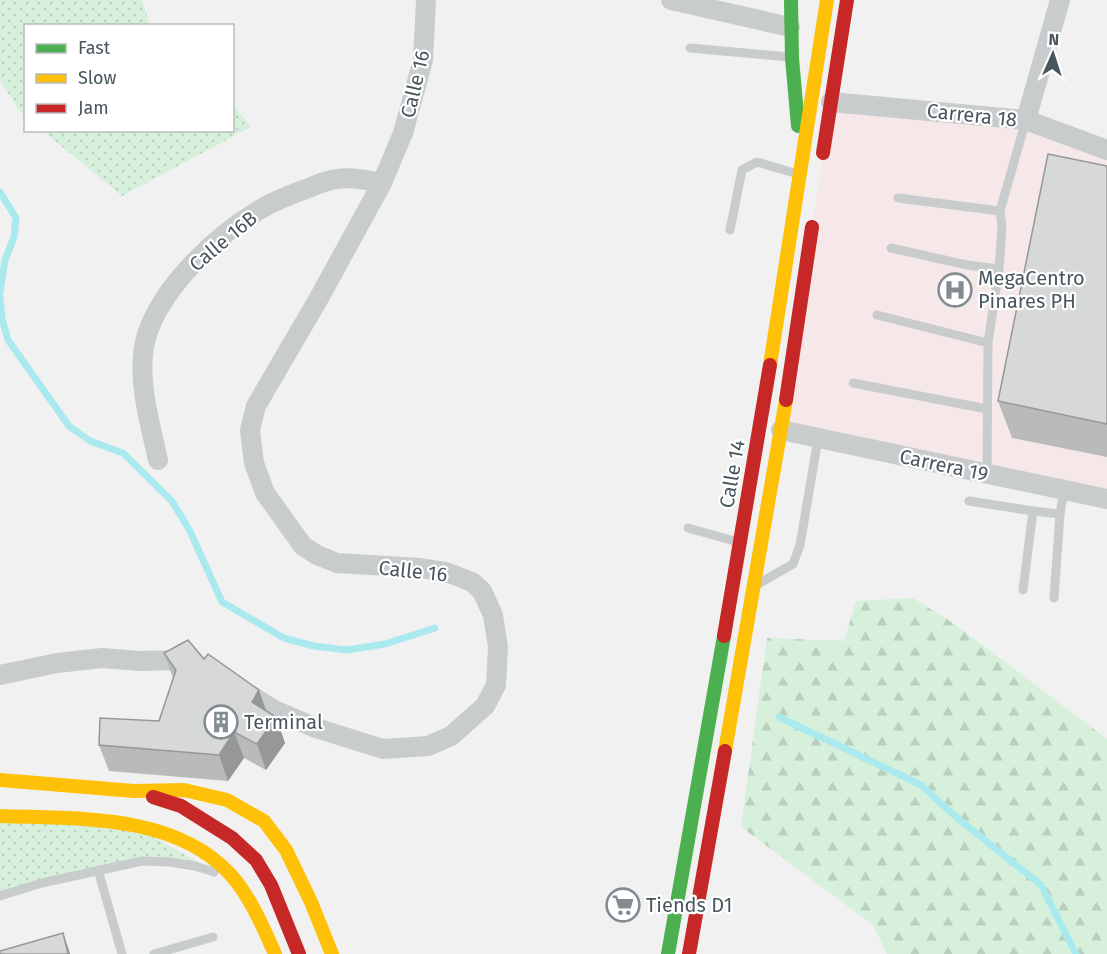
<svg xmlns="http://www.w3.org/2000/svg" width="1107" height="954" font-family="'Fira Sans',sans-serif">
<defs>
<pattern id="grass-dots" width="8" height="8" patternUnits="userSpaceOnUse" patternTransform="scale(1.5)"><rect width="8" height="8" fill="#d6f0dc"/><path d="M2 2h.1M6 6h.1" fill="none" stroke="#b9d0bf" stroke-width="1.8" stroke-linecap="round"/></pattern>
<pattern id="forest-firs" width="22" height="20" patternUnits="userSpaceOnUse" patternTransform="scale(1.5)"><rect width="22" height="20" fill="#d6f0dc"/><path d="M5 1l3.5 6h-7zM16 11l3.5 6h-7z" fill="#b9d0bf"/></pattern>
</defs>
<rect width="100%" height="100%" fill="#f1f1f1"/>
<path fill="#f6e8e9" d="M831,102L1026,120L1107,150V499L781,430Z"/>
<path fill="url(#grass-dots)" d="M0,0H142L150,25L26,26L25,116L18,109L0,80Z
M233,104L251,127L122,196L43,131L232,130Z
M0,816L130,824L216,872L142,861L0,896Z"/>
<path fill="url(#forest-firs)" d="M913,598L956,625L1107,739V954H887L873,925L741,827L767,638L844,641L856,601Z"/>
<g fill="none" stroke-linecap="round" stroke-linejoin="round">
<path stroke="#aaeaee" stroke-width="7" d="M0,192L16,218L14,237L5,260L0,293
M0,297L2,319L8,340L69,426L90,441L123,453L172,501L190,531L222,602L284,638L314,646L347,650L385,644L435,628
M779,717L921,785L956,817L1041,885L1076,954"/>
<path stroke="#c9cccd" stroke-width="9" d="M690,48L790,57
M898,198L1000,211
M730,230L742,170L757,162L798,174
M891,248L967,265L999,269
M877,315L988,343
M853,383L987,409
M987,474L988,343L999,269L1002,228L1000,211L1026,120
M969,501L1033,511
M688,528L738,542
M758,584L793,564L800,545L818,439
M1023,590L1033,511L1060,514
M1054,598L1060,514L1064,490
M98,870L122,954
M0,896L42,883L142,861L169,862L195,866L214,872
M154,954L213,937"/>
<path stroke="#c9cccd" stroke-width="20" d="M671,0L790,27
M831,102L1026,120L1107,150
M1026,120L1060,0
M781,430L1107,499
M158,460C150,423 138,384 144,347C153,295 213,238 256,212C271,202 290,195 306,189C316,185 327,180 337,179C352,177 367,180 382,183
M0,675L57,663L102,658L140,661L177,660L193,663
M242,690L274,710L316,728L383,749L428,746L451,736L485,706L496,685L498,647L493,615L482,591L472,582L446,572L421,568L337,563L317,555L303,546L265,493L254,463L252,448L250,430L256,406L319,298L382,183L403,133L423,60L426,0"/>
<path stroke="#4caf50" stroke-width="14" d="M791,0L792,58L798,126
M668,954L724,636"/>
<path stroke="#ffc107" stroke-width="14" d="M770,365L827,0
M725,751L786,400
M0,780L134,791L184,790L227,800L264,821L286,850L311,902L332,954
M0,816C76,819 174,813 230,874C250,896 263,927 275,954"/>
<path stroke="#c62828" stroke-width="14" d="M823,153L847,0
M786,400L812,227
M724,636L770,365
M153,797L181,806L232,838L256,860L271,885L299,954
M689,954L725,751"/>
</g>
<path fill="#b9bbbb" d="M1107,166V457L1012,438L998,401Z
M164,653L204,659L267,711L276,717L285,743L266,770L244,758L228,781L109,771L99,745L159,721L173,678Z"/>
<path fill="#969898" d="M259,690L268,716L252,702Z
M276,717L285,743L266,770L257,744Z
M234,732L244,758L228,781L219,755Z
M63,933L68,947L70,954H68Z"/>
<path fill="#d7d9d9" stroke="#969898" stroke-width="1.5" d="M1048,154L1107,166V424L998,401Z
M188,640L204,659L208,654L259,690L252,702L276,717L257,744L234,732L219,755L99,745L100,718L159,721L176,670L164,653Z
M63,933L68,954H0V951Z"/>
<defs>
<symbol id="hospital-ring" viewBox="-11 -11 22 22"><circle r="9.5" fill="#fff" stroke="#838d91" stroke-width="1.5"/><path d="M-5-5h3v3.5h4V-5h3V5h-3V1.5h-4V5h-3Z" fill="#838d91"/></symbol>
<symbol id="building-ring" viewBox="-11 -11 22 22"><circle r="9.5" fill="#fff" stroke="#838d91" stroke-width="1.5"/><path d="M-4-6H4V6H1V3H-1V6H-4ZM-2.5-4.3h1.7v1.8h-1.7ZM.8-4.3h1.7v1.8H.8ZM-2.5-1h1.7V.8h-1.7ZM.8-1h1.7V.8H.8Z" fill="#838d91"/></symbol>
<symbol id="supermarket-ring" viewBox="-11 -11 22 22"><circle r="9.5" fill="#fff" stroke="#838d91" stroke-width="1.5"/><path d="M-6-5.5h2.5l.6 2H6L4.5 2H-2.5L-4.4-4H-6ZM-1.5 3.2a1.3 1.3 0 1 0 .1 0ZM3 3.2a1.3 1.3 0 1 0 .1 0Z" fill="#838d91"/></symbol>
</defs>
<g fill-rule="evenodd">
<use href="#hospital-ring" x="936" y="271" width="38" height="38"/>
<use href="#building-ring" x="202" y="703" width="38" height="38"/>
<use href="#supermarket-ring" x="604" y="886" width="38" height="38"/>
</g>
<g text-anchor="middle" stroke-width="4.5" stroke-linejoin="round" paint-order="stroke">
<g font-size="20" fill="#48575d" stroke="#fff">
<text transform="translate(415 84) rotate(-77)" y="7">Calle 16</text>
<text transform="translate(972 115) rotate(6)" y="7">Carrera 18</text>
<text transform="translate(223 241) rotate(-40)" y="7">Calle 16B</text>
<text transform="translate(944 465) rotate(12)" y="7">Carrera 19</text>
<text transform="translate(732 474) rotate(-80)" y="7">Calle 14</text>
<text transform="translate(413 571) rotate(6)" y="7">Calle 16</text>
</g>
<g font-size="20" fill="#48575d" stroke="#fff" text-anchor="start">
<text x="978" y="285">MegaCentro<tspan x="978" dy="23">Pinares PH</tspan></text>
<text x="244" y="729">Terminal</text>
<text x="646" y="912">Tiends D1</text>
</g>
</g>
<rect x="24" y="24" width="210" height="108" fill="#ffffff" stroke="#b6bcbe" stroke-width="1.5"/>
<rect x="36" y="44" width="30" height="9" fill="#4caf50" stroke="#b6bcbe" stroke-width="1.5"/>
<text x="78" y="54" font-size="18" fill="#48575d">Fast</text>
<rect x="36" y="74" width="30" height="9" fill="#ffc107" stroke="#b6bcbe" stroke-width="1.5"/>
<text x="78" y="84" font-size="18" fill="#48575d">Slow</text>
<rect x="36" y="104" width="30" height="9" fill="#c62828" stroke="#b6bcbe" stroke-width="1.5"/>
<text x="78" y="114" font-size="18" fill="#48575d">Jam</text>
<g transform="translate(1053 54) rotate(3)" stroke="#ffffff" stroke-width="4.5" paint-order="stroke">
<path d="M0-4.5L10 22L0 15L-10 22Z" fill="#48575d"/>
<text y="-9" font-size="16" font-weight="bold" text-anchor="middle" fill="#48575d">N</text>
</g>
</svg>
